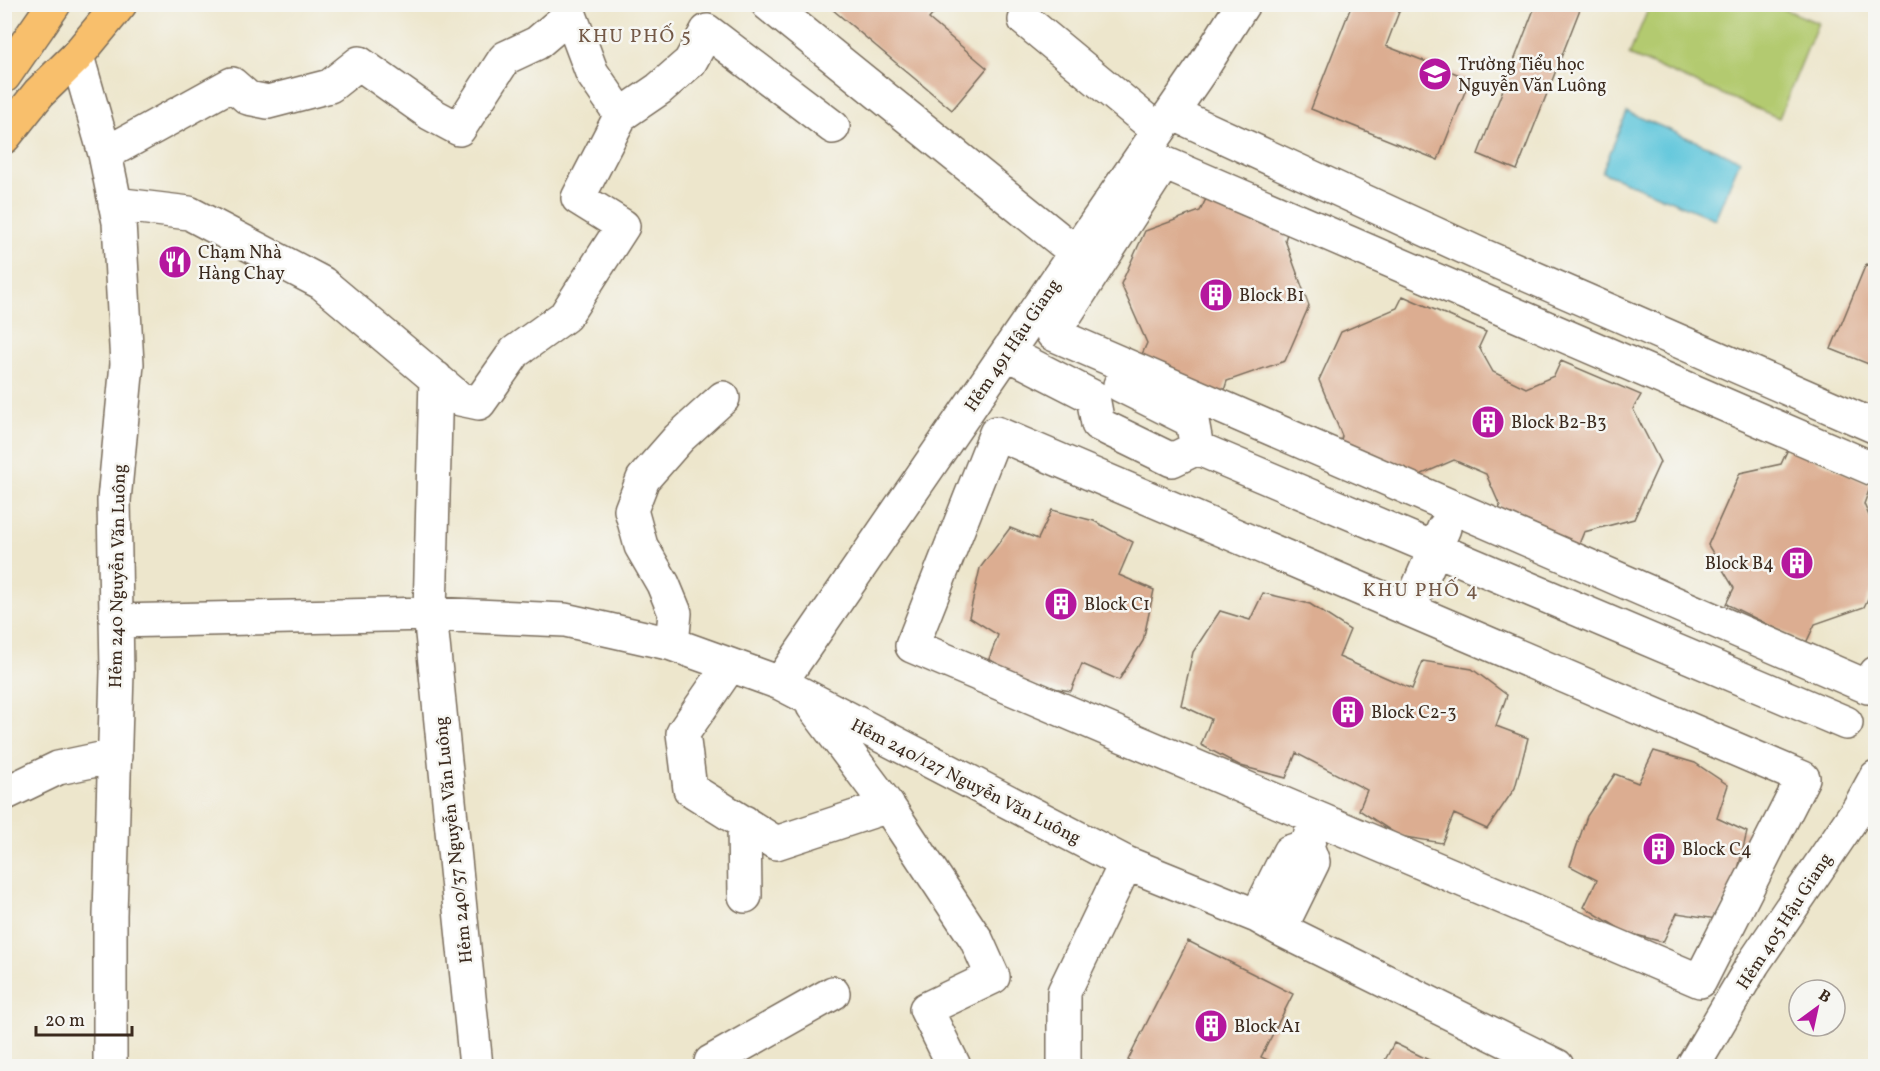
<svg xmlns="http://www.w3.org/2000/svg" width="1880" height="1071" font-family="Vollkorn,serif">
<rect width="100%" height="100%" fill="#f6f6f2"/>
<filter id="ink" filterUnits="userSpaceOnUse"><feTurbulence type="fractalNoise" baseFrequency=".0167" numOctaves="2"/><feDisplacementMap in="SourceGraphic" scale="12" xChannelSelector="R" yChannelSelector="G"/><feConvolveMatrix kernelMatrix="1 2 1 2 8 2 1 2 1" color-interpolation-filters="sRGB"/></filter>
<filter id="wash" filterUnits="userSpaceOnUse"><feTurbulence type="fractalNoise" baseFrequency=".008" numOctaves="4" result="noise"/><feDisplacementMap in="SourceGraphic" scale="24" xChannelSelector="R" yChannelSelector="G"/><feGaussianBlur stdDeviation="1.35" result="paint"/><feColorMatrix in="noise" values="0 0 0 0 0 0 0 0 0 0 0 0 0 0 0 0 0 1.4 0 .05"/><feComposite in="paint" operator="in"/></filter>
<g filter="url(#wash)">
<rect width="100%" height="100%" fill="#ede6cc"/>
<path fill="#b3ca6f" stroke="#777a46" stroke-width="1.5" d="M1650,5H1774L1818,23L1779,118L1629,55Z"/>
<path fill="#5fc6db" stroke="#4d787c" stroke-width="1.5" d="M1627,112L1740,160L1715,219L1602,172Z"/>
<g id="blocks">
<path fill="#dcad91" d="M826,4H941L929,19L987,68L952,110Z
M1352,4H1359L1372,10L1375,4H1402L1386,46L1470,79L1438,160L1311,109Z
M1536,4H1582L1517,170L1478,154Z
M1207,197L1288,231L1285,240L1309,306L1285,361L1227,381L1222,397L1140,359L1147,343L1121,284L1145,231L1200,211Z
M1866,264L1876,268V367L1831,349Z
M1403,296L1486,332L1479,347L1493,372L1526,388L1554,376L1561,361L1641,395L1633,409L1660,462L1634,519L1584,532L1575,554L1496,521L1500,506L1486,474L1454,460L1422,474L1415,488L1338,451L1342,436L1319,380L1341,332L1397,308Z
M1789,447L1871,485L1864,504L1876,532V582L1864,607L1815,624L1806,643L1726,604L1734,588L1708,545L1740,473L1781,464Z
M1052,510L1094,521L1133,542L1119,575L1154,590L1143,641L1119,680L1082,664L1071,691L1028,684L989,659L998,635L969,617L980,568L1010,528L1038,539Z
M1263,593L1310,604L1350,630L1339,657L1412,689L1423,661L1472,669L1507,695L1496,726L1528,738L1515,788L1487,829L1454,814L1442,843L1399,836L1359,810L1367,790L1296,753L1286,778L1241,766L1201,745L1211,719L1181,705L1193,652L1220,611L1250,620Z
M1654,751L1695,763L1728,785L1717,818L1747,832L1736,878L1717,919L1677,913L1663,942L1625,932L1584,907L1597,880L1570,866L1587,816L1615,774L1638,783Z
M1188,941L1293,994L1261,1057L1280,1066H1142L1128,1060Z
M1394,1043L1441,1066H1382Z"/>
</g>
</g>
<g filter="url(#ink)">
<use href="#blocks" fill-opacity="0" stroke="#796c5b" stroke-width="1.5"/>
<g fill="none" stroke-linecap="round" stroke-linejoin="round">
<defs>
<path id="minor" d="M566,4L592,73L621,115
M768,4L1075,252
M1025,20L1159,131
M77,56L105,154L119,222L127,364L114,500L117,672L110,915V1066
M1172,113L1477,253L1876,427
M105,154L232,84L248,98L268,102L330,86L359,63L431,114L459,129L505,58L537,43L570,15
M115,204L189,213L322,283L460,399L479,403L515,352L565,316L623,226L578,198L621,115L659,89L690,62L707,31L833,127
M1007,353L1093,397
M436,378L430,614L476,1066
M1120,385L1192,421L1197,448
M1093,397L1098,424L1172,460L1197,448L1846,723
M996,433L1803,778L1700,981L912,646Z
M1876,470L1164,163L1053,334L1868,687L1876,673
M1409,609L1444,528
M116,621L430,614L565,620L672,644L780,683L1126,863L1257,916L1280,929L1557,1066
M672,644L675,613L663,584L641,546L631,510L643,479L679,438L723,398
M730,665L683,733L690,789L776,843L888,806
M780,683L1205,64L1243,4
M813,706L888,806L976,939L993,977L926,1009L954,1066
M4,794L58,768L115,756
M744,822L745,896
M1257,916L1289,852L1307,846
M1280,929L1313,862L1307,846L1316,818
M714,1066L711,1062L833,993
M1064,1066V992L1126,863
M1693,1066L1753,964L1859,808L1876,777"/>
<path id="major" d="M4,76L54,4
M4,137L39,93L77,56L120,4"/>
</defs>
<use href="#minor" stroke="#796c5b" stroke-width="36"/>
<use href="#major" stroke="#796c5b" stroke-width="36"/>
<use href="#minor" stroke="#fff" stroke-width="33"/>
<use href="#major" stroke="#f8bf6c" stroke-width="33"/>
</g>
</g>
<defs>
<symbol id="school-disc" viewBox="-11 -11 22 22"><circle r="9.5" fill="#b5179e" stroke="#f6f6f2"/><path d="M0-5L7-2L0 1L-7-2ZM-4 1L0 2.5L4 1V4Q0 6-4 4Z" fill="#fff"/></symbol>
<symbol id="restaurant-disc" viewBox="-11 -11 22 22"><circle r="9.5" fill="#b5179e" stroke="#f6f6f2"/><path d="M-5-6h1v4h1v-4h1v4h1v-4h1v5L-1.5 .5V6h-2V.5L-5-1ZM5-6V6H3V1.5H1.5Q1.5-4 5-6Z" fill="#fff"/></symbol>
<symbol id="building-disc" viewBox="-11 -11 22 22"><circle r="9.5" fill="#b5179e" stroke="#f6f6f2"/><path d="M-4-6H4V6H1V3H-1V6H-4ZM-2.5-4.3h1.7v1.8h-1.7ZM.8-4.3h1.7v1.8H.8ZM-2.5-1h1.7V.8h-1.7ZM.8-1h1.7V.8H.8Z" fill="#fff"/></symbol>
</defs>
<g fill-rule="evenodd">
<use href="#school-disc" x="1416" y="55" width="38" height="38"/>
<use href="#restaurant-disc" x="156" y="243" width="38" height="38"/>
<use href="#building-disc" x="1197" y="276" width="38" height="38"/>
<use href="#building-disc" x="1469" y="403" width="38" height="38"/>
<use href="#building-disc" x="1778" y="544" width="38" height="38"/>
<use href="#building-disc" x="1042" y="585" width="38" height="38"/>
<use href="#building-disc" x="1329" y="693" width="38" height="38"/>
<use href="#building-disc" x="1640" y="830" width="38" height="38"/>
<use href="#building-disc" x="1192" y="1007" width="38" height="38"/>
</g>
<g text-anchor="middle" stroke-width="5" stroke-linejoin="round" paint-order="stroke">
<g font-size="18" fill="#3b2a1e" stroke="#f6f6f2" text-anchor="start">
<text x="1458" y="70">Trường Tiểu học<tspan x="1458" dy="21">Nguyễn Văn Luông</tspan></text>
<text x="198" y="258">Chạm Nhà<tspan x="198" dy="21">Hàng Chay</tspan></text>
<text x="1239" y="301">Block B1</text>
<text x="1511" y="428">Block B2-B3</text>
<text x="1774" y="569" text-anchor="end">Block B4</text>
<text x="1084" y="610">Block C1</text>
<text x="1371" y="718">Block C2-3</text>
<text x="1682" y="855">Block C4</text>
<text x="1234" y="1032">Block A1</text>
</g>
<g font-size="18" fill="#3b2a1e" stroke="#f6f6f2">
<text transform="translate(1012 345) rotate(-56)" y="6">Hẻm 491 Hậu Giang</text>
<text transform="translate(117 576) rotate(-89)" y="6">Hẻm 240 Nguyễn Văn Luông</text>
<text transform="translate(966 781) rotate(27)" y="6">Hẻm 240/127 Nguyễn Văn Luông</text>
<text transform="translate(453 840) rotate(-96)" y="6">Hẻm 240/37 Nguyễn Văn Luông</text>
<text transform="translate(1784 921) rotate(-57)" y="6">Hẻm 405 Hậu Giang</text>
</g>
<g font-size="20" letter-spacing="1.5" fill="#735846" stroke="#f6f6f2">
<text x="635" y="42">KHU PHỐ 5</text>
<text x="1421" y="596">KHU PHỐ 4</text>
</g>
</g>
<rect width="1880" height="1071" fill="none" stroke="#f6f6f2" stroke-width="24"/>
<g transform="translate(1817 1008) rotate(33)"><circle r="28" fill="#f6f6f2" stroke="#aba49d" stroke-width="1.5"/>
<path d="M0-4.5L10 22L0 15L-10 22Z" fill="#b5179e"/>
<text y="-9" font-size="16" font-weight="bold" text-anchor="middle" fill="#3b2a1e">B</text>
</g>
<path d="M36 1026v9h96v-9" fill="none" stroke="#3b2a1e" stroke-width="3"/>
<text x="45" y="1026" font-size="18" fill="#3b2a1e" stroke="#f6f6f2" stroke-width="4.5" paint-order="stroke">20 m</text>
</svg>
